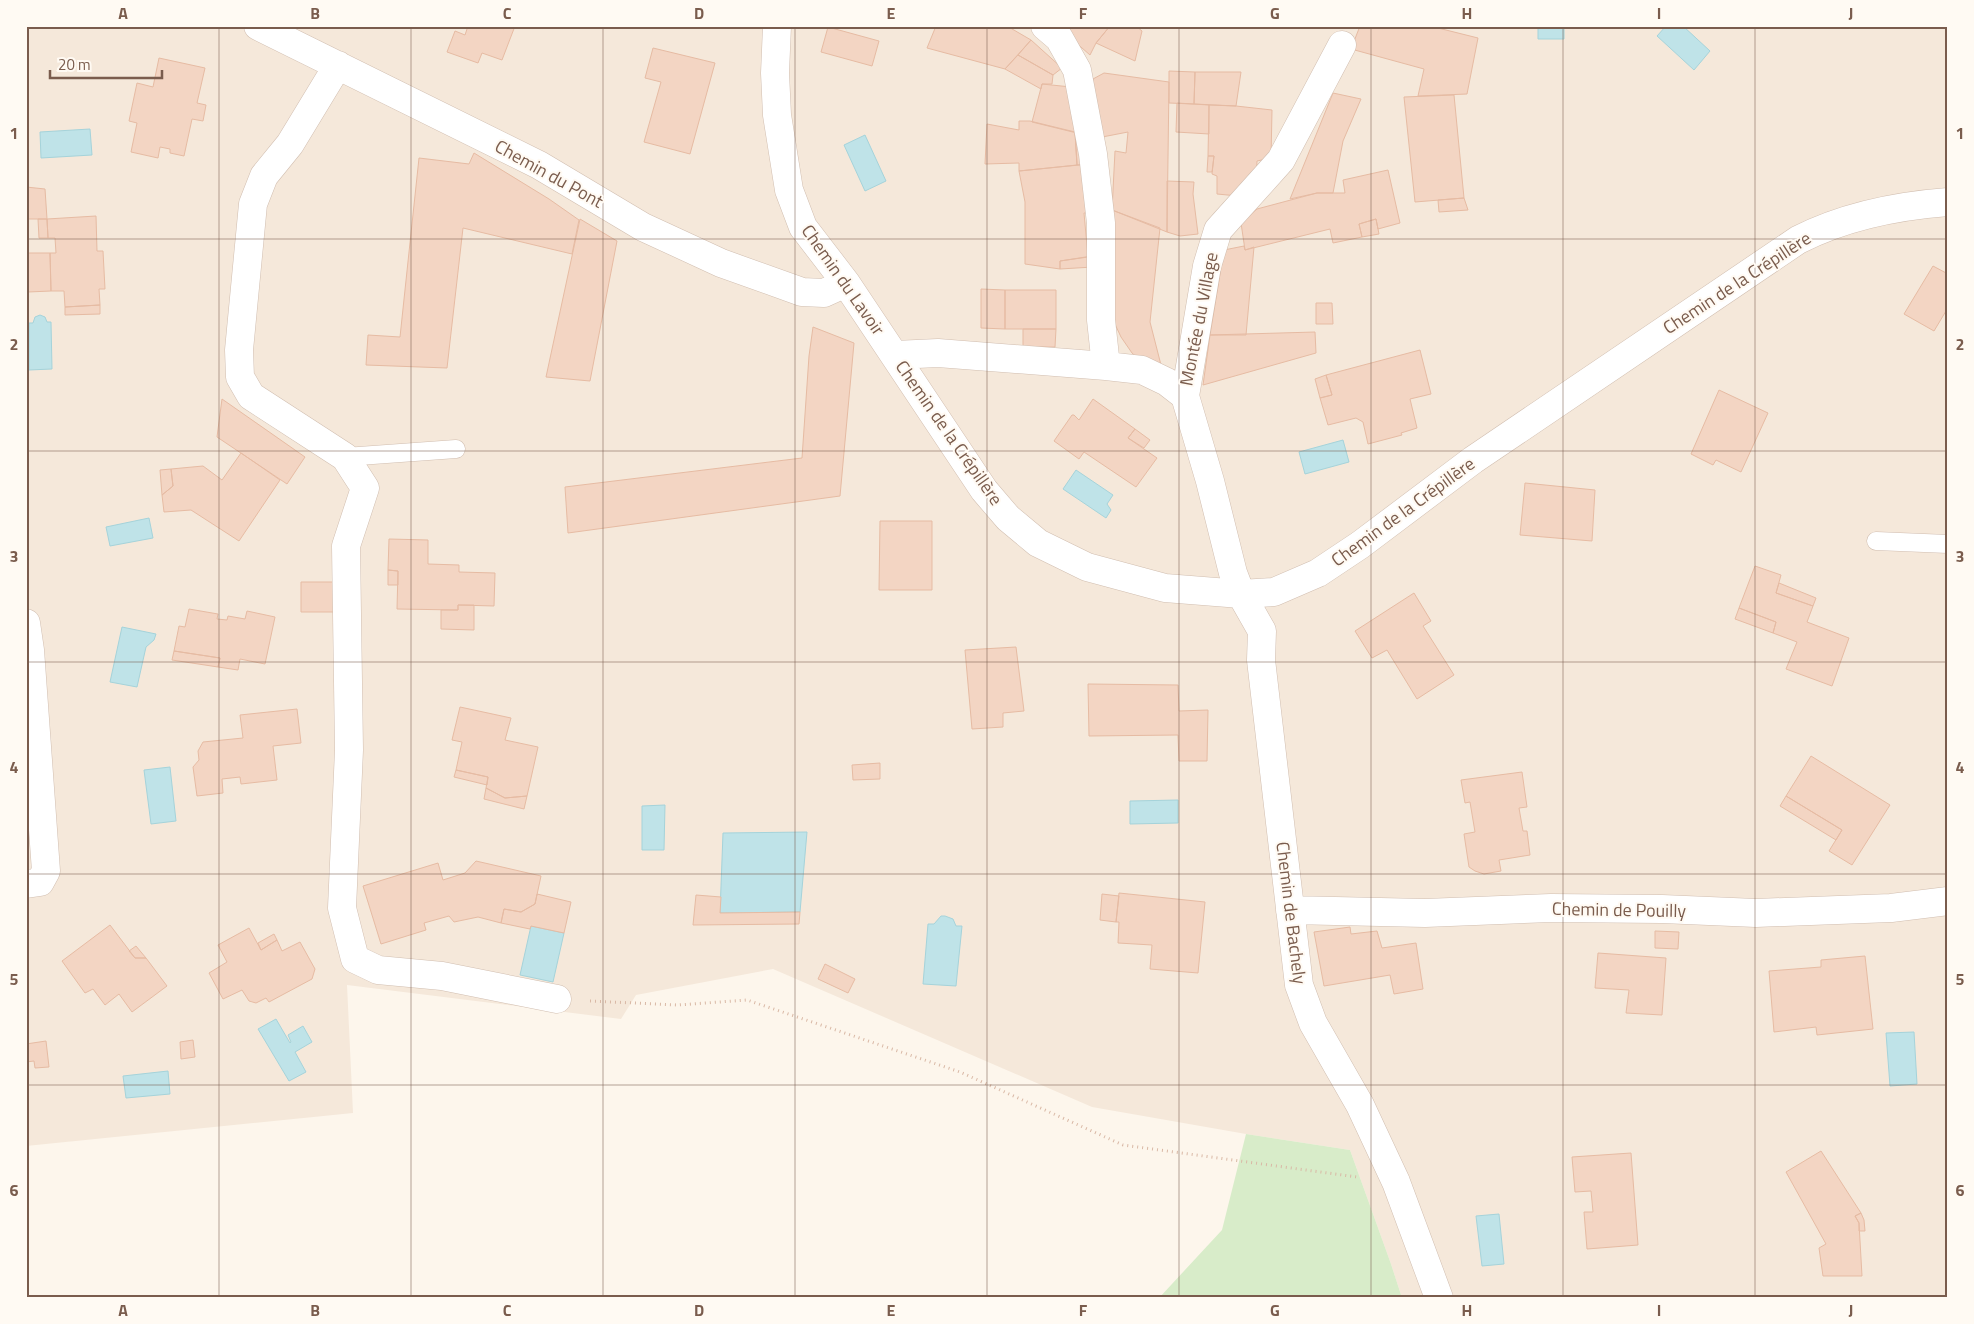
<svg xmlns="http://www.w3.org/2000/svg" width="1974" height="1324" font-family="'Titillium Web',sans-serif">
<rect width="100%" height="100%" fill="#fdf6ec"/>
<path fill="#f5e8da" d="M26,26H1948V1298H1402L1391,1264L1350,1150L1246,1134L1092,1107L773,969L636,995L621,1019L347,985L353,1113L26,1146Z"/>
<path fill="#d8ecc9" d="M1246,1134L1350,1150L1391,1264L1402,1298H1159L1222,1230Z"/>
<path fill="#bfe3e8" stroke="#a5d3da" d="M1538,26H1564V39H1538Z
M1666,26H1683L1710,51L1694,70L1657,36Z
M90,129L92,155L41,158L40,132Z
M865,135L886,181L865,191L844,145Z
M40,315L45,317L47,322H51L52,369L29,370V323H33L35,317Z
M1343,440L1349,462L1305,474L1299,452Z
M1076,470L1113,495L1107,504L1111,510L1106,518L1063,489Z
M149,518L153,538L110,546L106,527Z
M122,627L156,634L154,640L146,647L137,687L110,682Z
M170,767L176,821L151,824L144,770Z
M1178,800V823L1130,824V801Z
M665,805L664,850H642V806Z
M807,832L800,912L720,913L723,833Z
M941,916H945L953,919L956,926H962L956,986L923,984L928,924H934Z
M531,926L564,933L553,982L520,975Z
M276,1019L290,1043L291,1042L288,1035L303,1026L312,1042L295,1052L306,1072L289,1081L258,1029Z
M1914,1032L1917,1084L1890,1086L1886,1033Z
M168,1071L170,1094L126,1098L123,1076Z
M1499,1214L1504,1264L1482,1266L1476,1216Z"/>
<path fill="#f3d5c3" stroke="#e6bba3" d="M468,26H515L502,60L482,53L478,63L447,52L455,31L465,35Z
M936,26H1007L1031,40L1005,69L927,48Z
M1057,26H1110L1096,43L1090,55Z
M1110,26H1136L1142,31L1135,61L1096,43Z
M1360,26H1430L1478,38L1467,94L1418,96L1424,69L1351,49Z
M828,27L879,41L872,66L821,52Z
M1031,40L1062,68L1053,75L1018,55Z
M653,48L715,63L690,154L644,142L661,82L645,78Z
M1018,55L1053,75L1052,84H1042L1041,89L1005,69Z
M159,58L205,68L197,103L206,105L203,121L192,119L184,156L170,153V149L160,147L158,158L131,152L137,123L129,121L137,83L153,87Z
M1169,71L1195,72L1194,104L1169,103Z
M1195,72H1241L1236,106L1194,104Z
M1104,73L1169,82L1167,232L1112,210L1115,151L1126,153L1128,132L1097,138L1093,79Z
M1042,84L1071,87L1081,134L1032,122Z
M1333,93L1361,99L1343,141L1333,193H1317L1290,199Z
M1454,95L1464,198L1415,202L1404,97Z
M1177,103L1209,105V134L1176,132Z
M1209,105L1236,106L1272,110L1271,158L1257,161L1256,184L1238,196L1217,194V176L1212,174L1214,156H1208Z
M1019,121H1030L1075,132L1077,165L1019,171V163L985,164L987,124L1019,130Z
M1075,132L1081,134L1089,164L1077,165Z
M474,153L549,199L579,220L572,254L463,228L447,368L366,365L368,335L400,337L419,158L469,164Z
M1208,156H1214L1212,172H1207Z
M1089,164L1094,213H1084L1088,257L1060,261V269L1025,264V202L1019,171Z
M1388,170L1400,223L1378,229L1376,219L1359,224L1362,237L1333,243L1330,229L1245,250L1241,223L1257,209L1317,193H1345L1343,180Z
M1167,181L1194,182L1193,194L1198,234L1180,236L1167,232Z
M26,187L45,189L47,219H26Z
M1464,198L1468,210L1439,212L1438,200Z
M1112,210L1160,228L1150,322L1161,365L1146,366L1132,353L1121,337L1114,322Z
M96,216L97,251H103L105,289H99L100,305L65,307L64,291H51L50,253H56L55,238H48L47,219Z
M38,219H47L48,238H39Z
M580,219L617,241L590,381L546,377Z
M1376,219L1379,234L1362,237L1359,224Z
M1244,246L1245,250L1254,247L1246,335H1210L1224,250Z
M27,253H50L51,291L28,292Z
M1092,256L1093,267L1060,269V261Z
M1933,266L1948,274V312L1946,311L1934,331L1904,314Z
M981,289L1005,290V329L981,328Z
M1005,290H1056V329H1005Z
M1316,303H1332L1333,324H1316Z
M100,305V314L65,315V307Z
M813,327L854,343L840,496L568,533L565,487L802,458L809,356Z
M1023,329H1056L1055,347H1023Z
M1315,332L1316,353L1203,385L1210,335Z
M1420,350L1431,394L1410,399L1417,428L1401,433L1402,435L1368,444L1363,422L1356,418L1328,425L1320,398L1332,395L1326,375Z
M1326,375L1332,395L1320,398L1315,379Z
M1719,390L1768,413L1741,472L1716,460L1713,465L1691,454Z
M222,399L305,457L287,484L217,437Z
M1093,399L1135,429L1128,438L1157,458L1136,487L1084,452L1079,459L1054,441L1072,415H1074L1079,420Z
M1135,429L1150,440L1144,448L1128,438Z
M241,453L280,480L239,541L191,510L164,512L162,495L173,486L171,469L203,466L222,480Z
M171,469L173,486L162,495L160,470Z
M1525,483L1595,490L1592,541L1520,535Z
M880,521H932V590H879Z
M389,539L428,540V564L459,565V572L495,573L494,606L458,605V610L397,609L398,571L388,570Z
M1755,566L1781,575L1776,593L1813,606L1807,622L1849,638L1832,686L1786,669L1797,642L1773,633L1776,622L1739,608Z
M388,570L398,571V585H388Z
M301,582H335L334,612H301Z
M1779,583L1816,598L1813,606L1776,593Z
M1414,593L1431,621L1423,626L1454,675L1417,699L1387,650L1372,658L1355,631Z
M458,605H474V630L441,629V610H458Z
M1739,608L1776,622L1773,633L1735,619Z
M189,609L218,614L217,619L227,620L228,616L245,619L247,611L275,617L265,664L240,659L238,670L218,667L220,658L174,651L179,626L185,627Z
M1016,647L1024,711L1003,713V727L972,729L965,650Z
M174,651L220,658L218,667L172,660Z
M1088,684L1178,685L1179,711L1208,710L1207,761H1179L1178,735L1089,736Z
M460,707L511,718L505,740L538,747L527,796L505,798L486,788L488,777L456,770L462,742L452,740Z
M297,709L301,743L273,746L277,780L241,784L240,777L222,779L223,793L197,796L193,767L199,760L198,751L203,742L243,738L240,715Z
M1811,756L1890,805L1852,865L1829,851L1842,830L1786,796Z
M880,763V779L853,780L852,765Z
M456,770L488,777L487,785L454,777Z
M1522,772L1527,807L1519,808L1523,831H1527L1530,855L1499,860L1501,871L1484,874L1475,871L1469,867L1464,834L1475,832L1470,802L1465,803L1461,780Z
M486,788L505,798L527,796L524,809L484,799Z
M1786,796L1842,830L1836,840L1780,806Z
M476,861L541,876L535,904L521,912L504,909L501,923L478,917L454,922L449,916L424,923L426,930L381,944L363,886L438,863L443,880L465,873Z
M1119,893L1205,902L1198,973L1150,969L1152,945L1118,943L1119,922H1116Z
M537,894L571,902L564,933L531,926L530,929L501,923L504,909L521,912L535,904Z
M1102,894L1119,896L1116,922L1100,920Z
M696,895L721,897L720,913L800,912L799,924L693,925Z
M110,925L135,958H146L167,986L132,1012L119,994L105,1005L93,989L85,993L62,961Z
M1350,927L1351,934L1377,931L1382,948L1416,943L1423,989L1394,994L1390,975L1324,986L1314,932Z
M249,928L261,950L277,940L282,951L300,942L315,969L312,979L269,1002L266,998L256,1003L249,1001L242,990L223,999L209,973L227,962L218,945Z
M1655,931L1679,932L1678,949L1655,948Z
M274,934L277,940L261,950L258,943Z
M136,946L146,958H135L129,951Z
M1598,953L1666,958L1662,1015L1626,1013L1629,990L1595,988Z
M1865,956L1873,1029L1817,1035L1816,1027L1774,1032L1769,971L1821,967V960Z
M825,964L855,979L848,993L818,979Z
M193,1040L195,1057L181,1059L180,1042Z
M46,1041L49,1067L35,1068L34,1061L26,1062V1044Z
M1821,1151L1861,1213L1855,1216L1859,1223L1862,1276H1823L1819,1248L1826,1244L1786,1172Z
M1631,1153L1638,1245L1587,1249L1584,1212H1593L1591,1191L1575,1192L1572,1157Z
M1861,1213L1864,1220L1865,1231H1859V1223L1855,1216Z"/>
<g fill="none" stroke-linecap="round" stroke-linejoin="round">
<defs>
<path id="service" d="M345,457L456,449
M1876,541L1948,544"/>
<path id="minor" d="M258,26L539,165L643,227L721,263L802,292L824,293L846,283
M777,26L775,73L777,115L789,190L803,227L846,283L984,490L1008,518L1038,543L1087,567L1165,588L1241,594L1274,592L1318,573L1360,545L1473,460L1798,240C1845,216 1895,206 1948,202
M1045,26L1059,38L1077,70L1093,154L1101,223V320L1106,366
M1342,45L1281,160L1218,230L1207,266L1185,396L1210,481L1233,573L1241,594L1262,631L1261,660L1299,985L1313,1023L1360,1105L1396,1182L1439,1298
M338,65L290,144L264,176L253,204L239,350L240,377L251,396L345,457L365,488L346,546L349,750L342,908L355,959L378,970L442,976L557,999
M895,355L938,353L1106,366L1142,370L1167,382L1185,396
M26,623L30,650L46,871L40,882L26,884
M1290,910L1425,913L1551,908L1662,909L1756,913L1891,908L1948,901"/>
</defs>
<use href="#service" stroke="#d1beb0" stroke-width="19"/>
<use href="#minor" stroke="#d1beb0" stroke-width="29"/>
<path stroke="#d9b8a5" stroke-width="3" stroke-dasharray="1 4" stroke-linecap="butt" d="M590,1001L678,1005L747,1000L960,1072L1123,1145L1357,1177"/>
<use href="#service" stroke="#fff" stroke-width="18"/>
<use href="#minor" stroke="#fff" stroke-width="28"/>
</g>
<path fill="none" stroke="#7a5c4d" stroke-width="1" stroke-opacity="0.55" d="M219,26V1298M411,26V1298M603,26V1298M795,26V1298M987,26V1298M1179,26V1298M1371,26V1298M1563,26V1298M1755,26V1298M26,239H1948M26,451H1948M26,662H1948M26,874H1948M26,1085H1948"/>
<g text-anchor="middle" stroke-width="4" stroke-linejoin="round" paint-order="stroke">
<g font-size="18" fill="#7a5c4d" stroke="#fffaf3">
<text transform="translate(549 174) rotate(29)" y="6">Chemin du Pont</text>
<text transform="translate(843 280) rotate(55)" y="6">Chemin du Lavoir</text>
<text transform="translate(1737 283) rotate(-33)" y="6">Chemin de la Crépillère</text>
<text transform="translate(1199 319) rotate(-79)" y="6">Montée du Village</text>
<text transform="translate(949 433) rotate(55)" y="6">Chemin de la Crépillère</text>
<text transform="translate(1403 512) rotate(-36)" y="6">Chemin de la Crépillère</text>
<text transform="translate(1619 910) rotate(1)" y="6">Chemin de Pouilly</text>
<text transform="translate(1291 913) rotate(83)" y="6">Chemin de Bachely</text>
</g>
</g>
<rect width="1974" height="1324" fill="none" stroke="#fffaf3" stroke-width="55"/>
<path d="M50 70v8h112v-8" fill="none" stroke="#7a5c4d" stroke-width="2.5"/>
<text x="58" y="70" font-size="15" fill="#7a5c4d" stroke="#fffaf3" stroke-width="4" paint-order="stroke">20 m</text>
<rect x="28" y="28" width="1918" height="1268" fill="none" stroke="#7a5c4d" stroke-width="2"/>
<g font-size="16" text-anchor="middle" font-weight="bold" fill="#7a5c4d">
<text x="123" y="19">A</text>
<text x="315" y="19">B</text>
<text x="507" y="19">C</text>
<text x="699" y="19">D</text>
<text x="891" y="19">E</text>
<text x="1083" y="19">F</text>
<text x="1275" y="19">G</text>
<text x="1467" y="19">H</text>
<text x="1659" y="19">I</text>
<text x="1851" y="19">J</text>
<text x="14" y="139">1</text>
<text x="1960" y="139">1</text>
<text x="14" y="350">2</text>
<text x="1960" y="350">2</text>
<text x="14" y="562">3</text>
<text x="1960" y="562">3</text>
<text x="14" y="773">4</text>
<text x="1960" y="773">4</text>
<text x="14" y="985">5</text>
<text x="1960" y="985">5</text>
<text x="14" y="1196">6</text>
<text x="1960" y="1196">6</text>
<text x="123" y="1316">A</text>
<text x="315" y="1316">B</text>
<text x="507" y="1316">C</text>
<text x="699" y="1316">D</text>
<text x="891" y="1316">E</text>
<text x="1083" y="1316">F</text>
<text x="1275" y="1316">G</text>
<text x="1467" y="1316">H</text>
<text x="1659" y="1316">I</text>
<text x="1851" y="1316">J</text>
</g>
</svg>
